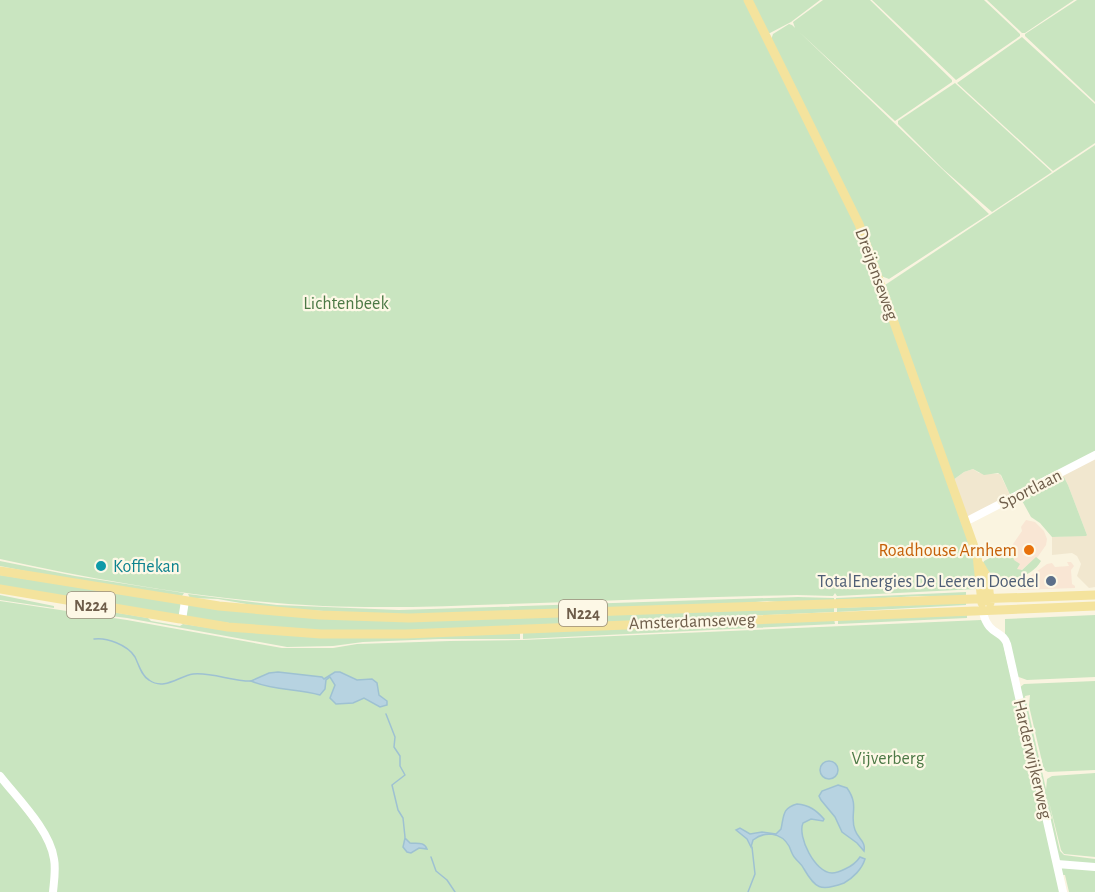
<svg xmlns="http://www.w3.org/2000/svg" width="1095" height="892" font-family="'Alegreya Sans',sans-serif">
<rect width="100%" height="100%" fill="#faf4e0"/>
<path fill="#f1e7cf" d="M1095,457V587L1089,588L1077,576L1081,564L1077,556L1072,553L1052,555V537L1087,535L1068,485L1064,477H1057Z
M973,469L979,473L1000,474L1011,497L968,517L953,480L964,472Z"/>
<path fill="#f9e6d4" d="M1026,520L1035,522L1044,531L1047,539L1046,545L1037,558H1036L1020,571L1017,569L1013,559L1012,553L1016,550L1011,547L1022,531L1021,527Z
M1067,562H1071L1074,566L1071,570L1072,584L1075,586V588L1018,590V585L1047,564L1052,563L1055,567L1069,566Z"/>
<path fill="#c9e5c0" d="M0,0H746L852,214L974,553L977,589L837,596L835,593L833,596L797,595C711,597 625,600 539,603C465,605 398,609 323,606C215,601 106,582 0,559Z
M751,0H820L791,22L770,33H767Z
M823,0H870L952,80V82L895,121L795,28L793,22Z
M872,0H984L1020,34V36L956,80Z
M987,0H1074L1025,33H1022Z
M1077,0H1095V102L1025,36V34Z
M789,24L792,25L989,214L889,279L881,276L771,40L773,34Z
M1022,37L1095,104V143L1053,171L957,83Z
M955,83L1052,172L992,212L943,169L898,124V121Z
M1095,145V454L1011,497L1001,475L998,473L984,475L973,469L964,472L953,480L885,285Z
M1057,477H1064L1068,485L1087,535L1086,536L1052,537L1040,523L1031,517L1020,497Z
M1011,547L1016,550L1012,553L1014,560L1020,564L1017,569L1022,570L1036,557L1041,561C1033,576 1009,584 993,575C988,572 986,568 983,563L984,561Z
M0,561L75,576L184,593L182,596L61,578L0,566Z
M0,575L180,603L181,606L179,616L0,586Z
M966,592V597L918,596L836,601V598Z
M188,594L277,605L399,610L798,597L834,598V602L790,603L767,601L713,606L399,615L268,608L218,599L190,598Z
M0,595L54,606V608L0,600Z
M0,601L127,620L282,648H333L357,644L450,641L522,640L981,620L1002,639L1062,892H54L53,849L0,773Z
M966,603V605L837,612V608Z
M188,604L298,616L834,608V612L408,631H321L251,626L186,617Z
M73,608L91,611L101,610L148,618L151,621L180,626L183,624L217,629L520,632V639H439L363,642L333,646L287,647L127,618L70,611Z
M967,615V618L838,624V619Z
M1095,615V677L1027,680L1016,676L1005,635V619Z
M834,619L835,624L523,639V632Z
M1095,681V770L1048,772L1044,770L1029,706L1030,695L1025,696L1060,851L1064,855L1095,859V865L1062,862L1058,859L1019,688L1024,684Z
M1095,773V857L1064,854L1061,850L1046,790L1047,779L1052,776Z
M0,778L44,838L53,859L52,892H0Z
M1061,868H1095V892H1069L1065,875H1061Z"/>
<path fill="#b7d3e1" stroke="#9ec1d2" stroke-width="1.5" d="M278,672L322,677L324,679L335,672H340L357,680L372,679L377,683L379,695L387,701V705L380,707L364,698L353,703L336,704L330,698L335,685L330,677L326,680L325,689L320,695C297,688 274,691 251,681L269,673Z
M820 770a9 9 0 1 1 18 0a9 9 0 1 1-18 0Z
M838,785L847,788C860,806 849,815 855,830C858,839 866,841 864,851L857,843L842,832L835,817L821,800L819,796L822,791Z
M797,804C809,805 816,810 824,819L823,821L811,819L803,823C797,836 815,873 832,873C836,873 841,871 845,869C852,866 856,863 860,857L865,859C862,869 853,878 844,883C820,892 815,888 804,869C802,864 798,862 795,858C792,855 791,850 789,846C781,832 764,831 753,840L751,847L747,839L736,830L740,828L750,834L762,832L776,834L781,829C784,816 782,808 797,804Z
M405,838L410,843C416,844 424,841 427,849L419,848L411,853L407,852L403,847Z"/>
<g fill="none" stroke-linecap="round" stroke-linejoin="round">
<path stroke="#9ec1d2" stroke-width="1.5" d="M94,639C106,637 128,645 135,657C139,665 141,675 149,680C164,691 179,676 193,674C213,672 233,682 253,681
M386,714L395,737L394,747L400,756V766L405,775L392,785L398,810L403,818L405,837
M431,857L436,871L447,880L455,892
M748,892L755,874L752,847"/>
<path stroke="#fff" stroke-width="8" d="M965,522L1095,455
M983,612C988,636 1003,630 1007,644L1063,892
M182,620L185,601
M0,776C17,798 50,830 54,859C56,869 54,881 53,892
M1057,864L1095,867"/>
<path stroke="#f4e39d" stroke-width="9" d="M748,0L859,224L977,555L982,603
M980,565L988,579L990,603
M0,571L219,606L320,615L409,618L1095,595
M0,589L228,627L321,634H406L1095,606"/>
</g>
<circle fill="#e8710a" stroke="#fdf8e6" stroke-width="2" cx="1029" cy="550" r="6"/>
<circle fill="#0f9aa8" stroke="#fdf8e6" stroke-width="2" cx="101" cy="566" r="6"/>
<circle fill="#5c6f8a" stroke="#fdf8e6" stroke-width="2" cx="1051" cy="581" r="6"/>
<g text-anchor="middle" stroke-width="4.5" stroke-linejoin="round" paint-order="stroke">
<g fill="#fdf8e6" stroke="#998c79" stroke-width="1.5">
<rect x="67" y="592" width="48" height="26" rx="4.5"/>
<rect x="559" y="600" width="48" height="26" rx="4.5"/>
</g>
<g font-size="16" font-weight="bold" fill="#6e5d4a">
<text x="91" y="611">N224</text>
<text x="583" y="619">N224</text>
</g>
<g font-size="18" fill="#6e5d4a" stroke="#fdf8e6">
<text transform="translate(877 274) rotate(70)" y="6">Dreijenseweg</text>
<text transform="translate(1030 489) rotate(-27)" y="6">Sportlaan</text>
<text transform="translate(692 621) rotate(-2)" y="6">Amsterdamseweg</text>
<text transform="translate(1033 759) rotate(77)" y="6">Harderwijkerweg</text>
</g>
<g font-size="18" fill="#4c7946" stroke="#fdf8e6">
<text x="346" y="309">Lichtenbeek</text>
<text x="888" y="764">Vijverberg</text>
</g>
<g font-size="18" fill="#c56008" stroke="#fdf8e6" text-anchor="end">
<text x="1017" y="556">Roadhouse Arnhem</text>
</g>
<g font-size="18" fill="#0d838f" stroke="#fdf8e6" text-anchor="start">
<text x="113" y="572">Koffiekan</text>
</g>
<g font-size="18" fill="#4e5e75" stroke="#fdf8e6" text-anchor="end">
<text x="1039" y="587">TotalEnergies De Leeren Doedel</text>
</g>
</g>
</svg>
